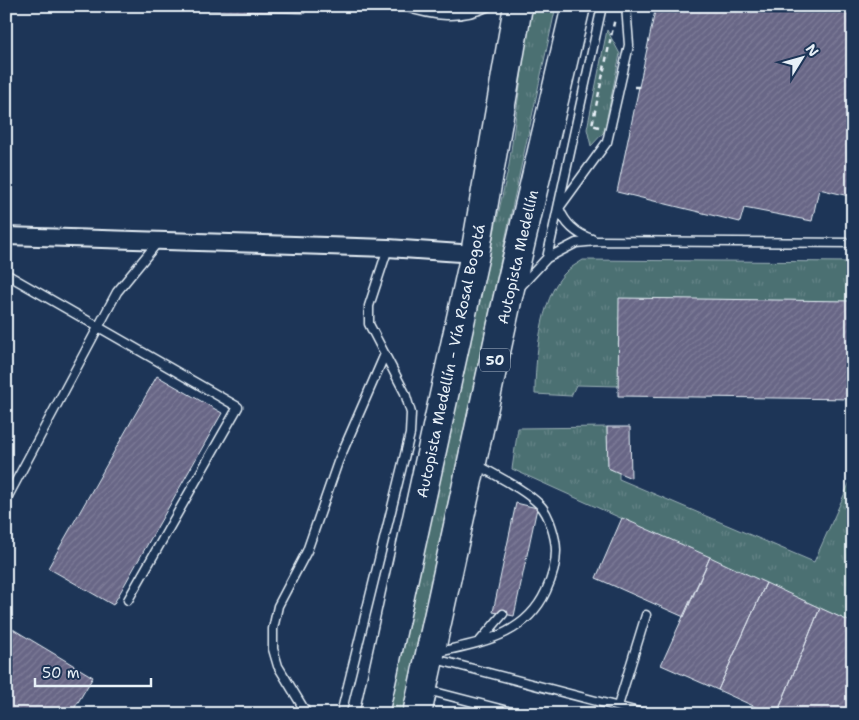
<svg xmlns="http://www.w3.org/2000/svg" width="859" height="720" font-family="'Shantell Sans',sans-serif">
<defs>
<pattern id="grass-tufts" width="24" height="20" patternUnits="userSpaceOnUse" patternTransform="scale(1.25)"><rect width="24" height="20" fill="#4b6f72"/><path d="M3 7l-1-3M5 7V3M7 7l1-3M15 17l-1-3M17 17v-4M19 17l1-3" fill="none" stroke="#658487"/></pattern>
<pattern id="building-hatch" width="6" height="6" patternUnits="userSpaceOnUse" patternTransform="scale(1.25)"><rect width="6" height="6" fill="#686686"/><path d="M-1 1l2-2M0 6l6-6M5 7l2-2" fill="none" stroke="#7e7c98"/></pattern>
</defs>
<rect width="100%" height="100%" fill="#1d3557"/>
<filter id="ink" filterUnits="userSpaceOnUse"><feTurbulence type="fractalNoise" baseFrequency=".02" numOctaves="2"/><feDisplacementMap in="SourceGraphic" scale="10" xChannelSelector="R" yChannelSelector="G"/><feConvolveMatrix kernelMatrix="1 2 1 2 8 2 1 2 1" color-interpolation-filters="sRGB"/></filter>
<g filter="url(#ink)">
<path fill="url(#grass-tufts)" stroke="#9ab0b5" d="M531,6H556L402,714H388L509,165Z
M607,30L620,54L604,132L591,146L587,129Z
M583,260L853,262V301L618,386L576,385L571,396L535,394C535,362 540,299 564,274C569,268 577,264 583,260Z
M607,427L608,468L619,473V479L814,562L853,475V623L512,469L518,428Z"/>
<path fill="url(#building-hatch)" stroke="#e8f1f8" d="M41,6H305V13Z
M656,6H853V197L819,189L812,221L744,208L740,222L617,192Z
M619,298L853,301V399L618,396Z
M157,376L222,413L113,605L48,568Z
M607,427H630L631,478L608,468Z
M516,503L537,508L514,616L493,612Z
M622,518L710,557L684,617L596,578Z
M710,557L766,583L718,690L661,665Z
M766,583L820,608L777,714H771L718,690Z
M820,608L853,623V695L845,714H777Z
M6,625L93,677L71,714H6Z
M853,695V714H845Z"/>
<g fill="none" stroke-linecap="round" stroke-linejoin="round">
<defs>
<path id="lane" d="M403,6C433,16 460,20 489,6
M592,239C576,234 565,224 559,208L607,142L629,45L626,6
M547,258L576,243L597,241L853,243
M6,274L238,407L128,600
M519,288L547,258L602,6
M6,500L117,292L158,242
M480,641L503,614
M435,653C480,642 525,637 546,591C552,578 556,565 556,551C556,538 549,514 540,505C523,488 496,476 476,464
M435,659L646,714
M427,690L519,714
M618,706L646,615
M307,714L278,666L273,649V629L278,606L307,551L338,462L385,354
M341,714L410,434L411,413L405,393L369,324V306L388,248"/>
<path id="street" d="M6,236L388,248L475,254"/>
<path id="highway" d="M374,714L475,254L518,6
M417,714L507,301L576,6"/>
</defs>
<use href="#lane" stroke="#e8f1f8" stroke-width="11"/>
<use href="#street" stroke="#e8f1f8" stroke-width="20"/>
<use href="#highway" stroke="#e8f1f8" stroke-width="31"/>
<path stroke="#e8f1f8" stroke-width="2.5" stroke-dasharray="5 4" stroke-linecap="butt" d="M634,87H639
M599,127L592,125L615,18"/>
<use href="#lane" stroke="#1d3557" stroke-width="8"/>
<use href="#street" stroke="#1d3557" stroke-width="16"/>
<use href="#highway" stroke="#1d3557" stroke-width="28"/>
</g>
</g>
<g text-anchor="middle" stroke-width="4" stroke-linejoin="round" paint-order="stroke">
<rect fill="#1d3557" stroke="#abb9c8" stroke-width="1" x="480" y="348.5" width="30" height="23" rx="4"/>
<g font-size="14" font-weight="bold" fill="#e8f1f8">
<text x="495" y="365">50</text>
</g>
<g font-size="15" fill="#e8f1f8" stroke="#1d3557">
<text transform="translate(518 257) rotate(-77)" y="5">Autopista Medellín</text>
<text transform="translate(451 361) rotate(-78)" y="5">Autopista Medellín - Vía Rosal Bogotá</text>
</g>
</g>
<rect width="859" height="720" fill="none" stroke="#1d3557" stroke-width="25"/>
<rect x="12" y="12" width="834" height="695" fill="none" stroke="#e8f1f8" stroke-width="2" filter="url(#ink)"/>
<g transform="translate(802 58) rotate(53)" stroke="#1d3557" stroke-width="4" paint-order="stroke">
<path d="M0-4L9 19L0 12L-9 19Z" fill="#e8f1f8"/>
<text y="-8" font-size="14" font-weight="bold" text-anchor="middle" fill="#e8f1f8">N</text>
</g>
<path d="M35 678v8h116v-8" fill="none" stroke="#e8f1f8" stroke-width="2.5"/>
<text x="42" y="678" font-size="15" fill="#e8f1f8" stroke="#1d3557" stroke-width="4" paint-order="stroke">50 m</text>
</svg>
